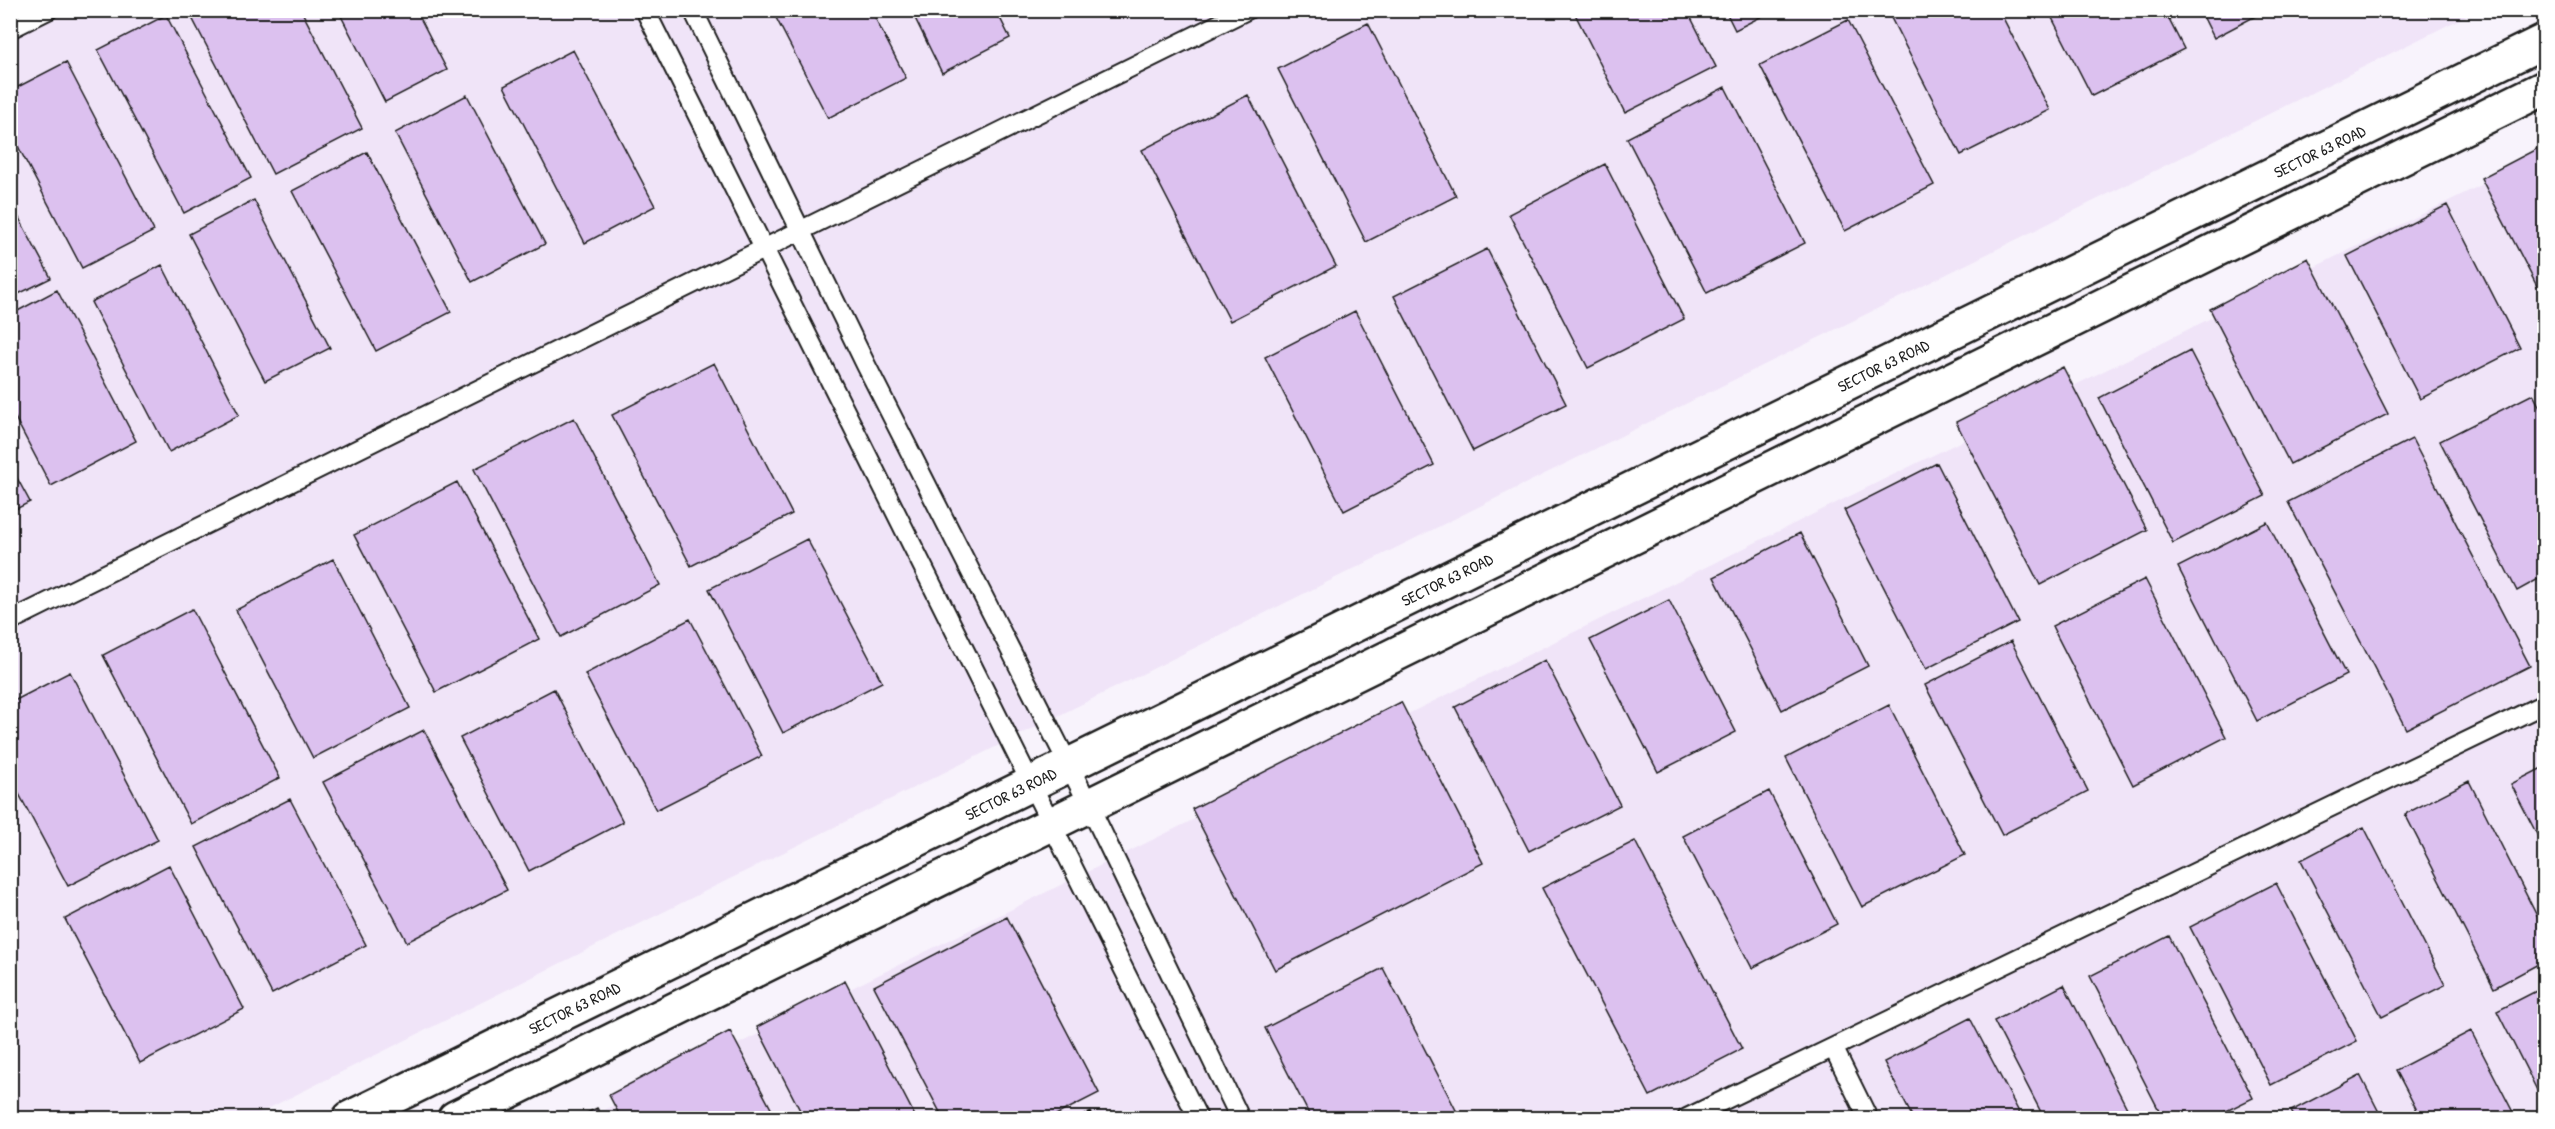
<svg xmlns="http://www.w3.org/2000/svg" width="2555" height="1129" font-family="'Patrick Hand',sans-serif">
<rect width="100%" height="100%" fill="#f8f3fc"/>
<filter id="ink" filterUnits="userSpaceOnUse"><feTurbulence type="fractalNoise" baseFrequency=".0167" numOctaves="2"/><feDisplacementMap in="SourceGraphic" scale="12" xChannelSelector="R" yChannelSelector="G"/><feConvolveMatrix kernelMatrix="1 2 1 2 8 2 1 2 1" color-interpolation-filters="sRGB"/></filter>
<g filter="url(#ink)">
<path fill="#f0e4f8" d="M10,11H2476L249,1118H11Z
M2544,154V1118H588Z"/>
<path fill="#dcc1ef" stroke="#1c1c1c" stroke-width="1.5" d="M188,10H301L362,128L273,174Z
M338,10H416L447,70L385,102Z
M772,10H871L906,78L828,118Z
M911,10H996L1010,38L942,73Z
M1573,10H1687L1716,67L1625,113Z
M1725,10H1774L1735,30Z
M1887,10H1999L2050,110L1961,155Z
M2048,10H2164L2184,49L2092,96Z
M2200,10H2267L2214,38Z
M166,15L251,178L184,213L98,50Z
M1848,20L1934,185L1845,231L1760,65Z
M1368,23L1456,196L1366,242L1278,69Z
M573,50L655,206L585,243L504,86Z
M66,62L154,231L82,268L10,131V91Z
M1725,87L1805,243L1707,293L1627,138Z
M467,95L545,244L472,282L395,133Z
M1248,95L1336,266L1230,321L1142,150Z
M2544,145V290L2540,292L2481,178Z
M367,152L451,312L376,351L292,191Z
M1605,164L1684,319L1588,368L1509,214Z
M254,200L330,348L265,381L189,234Z
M10,201L51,278L10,298Z
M2447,205L2520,348L2420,399L2347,256Z
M1487,249L1566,404L1473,451L1394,296Z
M2308,258L2388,414L2290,464L2210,309Z
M162,265L239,415L169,452L91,302Z
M57,290L136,441L51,486L10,408V315Z
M1355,311L1434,465L1344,511L1265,357Z
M2190,351L2265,496L2173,543L2099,398Z
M714,363L792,514L691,566L612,415Z
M2063,367L2147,530L2040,585L1956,422Z
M2533,394L2544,416V576L2517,591L2440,441Z
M574,418L660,585L561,637L474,469Z
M2412,439L2530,666L2406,729L2288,502Z
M1937,463L2018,622L1926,669L1844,510Z
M10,465L30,502L10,512Z
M457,482L539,639L436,692L354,535Z
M2267,522L2346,675L2257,721L2178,567Z
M1800,533L1868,666L1782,710L1714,577Z
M807,539L882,682L783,733L709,589Z
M333,559L410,708L313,758L236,610Z
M2145,579L2226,737L2133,785L2052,626Z
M1669,600L1736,732L1658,772L1590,640Z
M192,609L280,778L191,824L103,655Z
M690,619L762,756L656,810L585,674Z
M2011,641L2088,791L2002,835L1925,685Z
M1545,660L1620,805L1529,851L1455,707Z
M70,672L158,840L68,886L10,777V703Z
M554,689L623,822L529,871L460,738Z
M1401,702L1483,863L1275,970L1192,809Z
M1889,705L1965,855L1862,907L1786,758Z
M424,730L507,890L407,942L323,782Z
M2544,767V848L2511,784Z
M2469,781L2544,930V961L2494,988L2405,814Z
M1769,791L1837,924L1752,968L1683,836Z
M290,799L366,945L272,994L196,847Z
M2364,827L2445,985L2382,1017L2301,860Z
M1635,841L1742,1049L1650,1096L1542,888Z
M169,865L244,1009L140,1063L65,919Z
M2276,883L2357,1041L2271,1085L2190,927Z
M1007,917L1099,1093L1050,1118H943L874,986Z
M2169,936L2253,1098L2212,1118H2163L2090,976Z
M1383,968L1460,1118H1311L1265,1028Z
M845,981L916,1118H804L757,1027Z
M2064,985L2132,1118H2044L1994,1021Z
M2544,987V1104L2497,1011Z
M1970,1018L2022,1118H1913L1884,1062Z
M730,1031L776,1118H621L609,1095Z
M2471,1031L2516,1118H2421L2396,1070Z
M2360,1075L2382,1118H2295L2291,1111Z
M597,1108L603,1118H577Z
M1091,1112L1095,1118H1078Z"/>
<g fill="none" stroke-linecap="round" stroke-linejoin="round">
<defs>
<path id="service" d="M645,10C828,381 1017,748 1198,1118
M693,10L866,365L1089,805L1240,1118
M10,29L48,10
M10,621L1247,10
M1834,1049L1868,1118
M1687,1118L2544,704"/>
<g id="tertiary">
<path id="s1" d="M350,1118L2544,41"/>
<path d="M455,1118L2544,88"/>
</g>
</defs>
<use href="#service" stroke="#1c1c1c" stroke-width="22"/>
<use href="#tertiary" stroke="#1c1c1c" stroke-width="38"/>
<use href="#service" stroke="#fff" stroke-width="18"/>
<use href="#tertiary" stroke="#fff" stroke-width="33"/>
</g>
</g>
<g text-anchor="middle" stroke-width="6" stroke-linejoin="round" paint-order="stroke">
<g font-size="16" fill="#1c1c1c" stroke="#fff">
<text dy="6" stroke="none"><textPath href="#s1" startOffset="2194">SECTOR 63 ROAD</textPath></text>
<text dy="6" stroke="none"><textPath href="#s1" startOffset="1708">SECTOR 63 ROAD</textPath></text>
<text dy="6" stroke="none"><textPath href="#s1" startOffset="1222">SECTOR 63 ROAD</textPath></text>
<text dy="6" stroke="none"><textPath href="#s1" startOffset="736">SECTOR 63 ROAD</textPath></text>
<text dy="6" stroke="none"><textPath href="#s1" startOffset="250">SECTOR 63 ROAD</textPath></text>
</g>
</g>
<rect width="2555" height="1129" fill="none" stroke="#fff" stroke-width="36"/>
<rect x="18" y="18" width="2519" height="1093" fill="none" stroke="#1c1c1c" stroke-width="2" filter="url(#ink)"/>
</svg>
